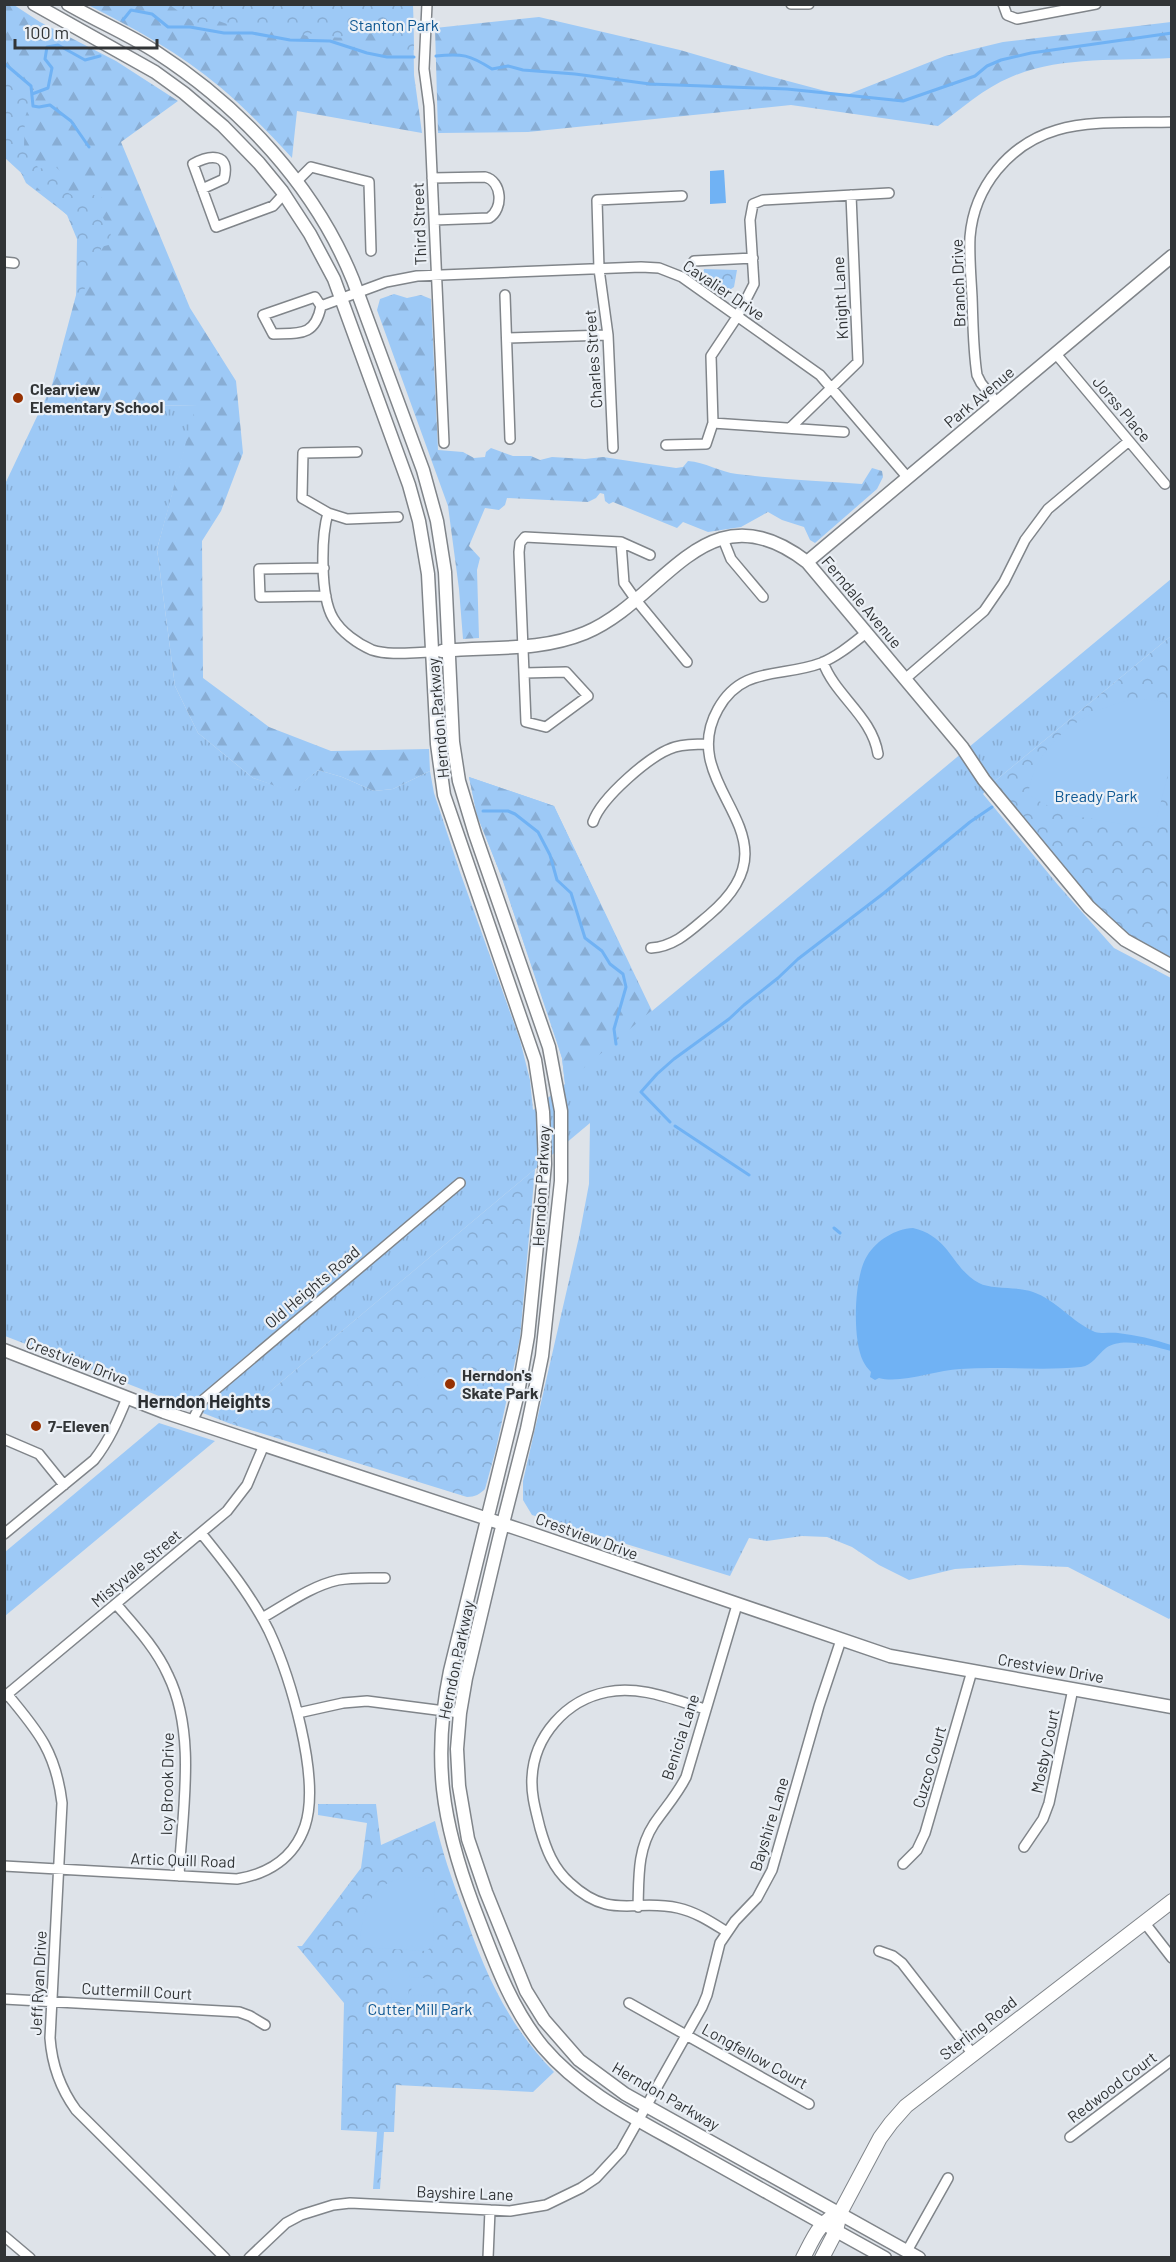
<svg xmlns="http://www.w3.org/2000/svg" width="1176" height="2262" font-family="Barlow,sans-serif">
<defs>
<pattern id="grass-tufts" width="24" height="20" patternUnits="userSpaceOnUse" patternTransform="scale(1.5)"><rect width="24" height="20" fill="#9dc9f6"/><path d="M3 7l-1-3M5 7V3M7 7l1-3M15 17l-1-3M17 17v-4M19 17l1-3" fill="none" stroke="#88add4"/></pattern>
<pattern id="forest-firs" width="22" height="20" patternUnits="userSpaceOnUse" patternTransform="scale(1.5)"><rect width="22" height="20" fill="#9dc9f6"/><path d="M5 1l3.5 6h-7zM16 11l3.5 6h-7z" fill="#88add4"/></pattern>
<pattern id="park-crowns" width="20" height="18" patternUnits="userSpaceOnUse" patternTransform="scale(1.5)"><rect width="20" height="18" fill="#9dc9f6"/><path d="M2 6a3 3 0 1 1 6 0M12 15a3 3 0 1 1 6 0" fill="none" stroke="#88add4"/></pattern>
</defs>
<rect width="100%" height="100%" fill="#dee3e9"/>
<path fill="url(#grass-tufts)" d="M52,385L94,407L197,405L157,549L175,686L198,733L253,778L292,791L318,770L342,777L374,791L393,789L430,771L434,793L460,872L520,1040L530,1080L533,1110L565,1084L562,1058L502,878L477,815L469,777L554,806L652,1011L1171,579V636L989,786L983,794L1058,885L1114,948L1171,978V1617L1169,1619L1068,1567L1020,1565L955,1569L909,1580L879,1565L852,1547L827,1537L802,1536L767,1541L749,1538L730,1576L532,1515L523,1500V1481L579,1237L589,1184L590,1123L231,1424L5,1336V484Z
M159,1423L215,1441L5,1616V1552Z"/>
<path fill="url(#forest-firs)" d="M4,5H14L40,22L116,61L178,101L121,142L190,308L236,381L243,453L221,511L202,541L203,678L269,727L331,751L429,749L430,771L393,789L374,791L342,777L318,770L292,792L253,778L198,733L175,686L157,549L196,405L94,407L52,385L83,269L79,224L26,183L9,148L4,116Z
M88,5H413L414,75L422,133L297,111L292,158C269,133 246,109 220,87C181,54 134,28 88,5Z
M539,17L680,50L769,76L844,96L945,56L1003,42L1171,22V58C1121,61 1058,56 1011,77C984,88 961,109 938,126L791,105L528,132L438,133L435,28Z
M394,294L407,298L421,295L431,299L438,450L463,452L474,458L485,457L486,452L491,448L513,456H531L540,460L552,457L585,459L603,457L676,468L683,467L688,461C705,462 720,472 737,474C778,479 820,481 862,484L872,468L882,471L883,477L877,489L815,543L810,540L804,527L782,520L768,512L741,527L708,532L683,522L677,528L613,502L609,504L605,501L604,494L600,493L596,498L588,502L507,498L505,505L499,510L485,508L469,546L480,558L477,570L479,638L463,639L459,589L448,506L377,310L380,299Z
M469,777L554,806L651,1011L565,1084L562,1058L556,1038L502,878L477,815Z"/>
<path fill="url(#park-crowns)" d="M170,5H413L414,50L398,51L366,29H351L346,38L327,37L318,30L307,36L292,31L235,27L216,20L196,24Z
M4,61L35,90L25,117L24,146L39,169L53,165L63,173L65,191L84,202L88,193L102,198V216L110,230L112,244L101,247V254L76,307L77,239L67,215L5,158Z
M704,269L737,270L734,287L728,291L702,276Z
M1171,636V962L1121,936L989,786Z
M535,1169L520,1338L496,1449L485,1489C480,1494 475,1497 467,1497L231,1424Z
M318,1804H376L381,1845L435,1821C442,1851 452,1880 463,1909C484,1971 507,2024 554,2072L533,2092L396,2085L394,2132H384L380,2189H373L377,2132L341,2130L344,2003L297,1946H302L361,1868L367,1823L318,1815Z"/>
<path fill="#9dc9f6" d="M1136,699L1171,702V762L1157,817L1153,825L1147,828L1063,814L1028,795C1035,741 1087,708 1136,699Z
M442,1373L443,1378L470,1373L483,1386C483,1392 481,1394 476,1397L456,1386L419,1393L417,1379Z
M408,1877L435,1879L433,1946L426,1951L360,1947C361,1913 369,1882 408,1877Z
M392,1970L410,1971L408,2000L391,1999Z
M412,1977L435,1979L434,1996L411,1995Z"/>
<path fill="#70b2f4" d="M724,170L726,203L710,204V171Z
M913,1228C951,1237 951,1268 979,1283C992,1290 1017,1286 1033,1292C1056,1300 1072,1322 1095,1332C1102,1334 1111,1332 1118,1333C1136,1335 1154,1339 1171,1345V1351C1154,1347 1123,1336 1106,1348C1097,1355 1093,1365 1081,1367C1040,1371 1000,1366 960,1369C936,1370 901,1384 879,1378L875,1380L870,1377L871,1372C868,1369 865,1365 863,1361C852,1339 854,1276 867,1256C877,1240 895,1229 913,1228Z"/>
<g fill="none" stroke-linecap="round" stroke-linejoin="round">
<path stroke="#70b2f4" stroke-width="3" d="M123,20L131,10L152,14L168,27H190L224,33H252L290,40L330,41L367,53L387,57H414
M436,56C462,53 470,55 492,69L508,66L523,70L575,74L650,84L787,89L903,101L975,76L987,66L1001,60L1031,53L1172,33
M4,63L31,86L33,106L39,107L50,105L71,121L89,147
M32,94L48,88L52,68L45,59L47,47L58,45L85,60L100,56
M483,811H508L515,814L538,832L550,855L557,880L571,893L585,938L602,951L610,964L623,974L626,987L614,1029L616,1044
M670,1122L641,1092L657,1074L674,1059L729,1019L744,1005L778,978L798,959L884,893L970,822L992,807
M675,1126L749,1175
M834,1228L840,1233"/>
<defs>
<path id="street" d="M427,4L424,69L429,106L444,443
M791,4H809
M1003,4L1007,15L1017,19L1096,4
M432,178L485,177C502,181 504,209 489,218L434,220
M296,182L311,167L369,182L371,251
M202,189L224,179C231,152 209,155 193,164L216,227L273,206L284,194
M694,261L753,258
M4,262L14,263
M505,295L510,439
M321,306C315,337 299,333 273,334L263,315L315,297L321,306L386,282L417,276L641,267L659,268L682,277L820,375L908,478
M507,338L608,335
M1056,354L1165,484
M997,403L981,383L977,375C973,349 973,323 972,297C971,277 969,257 970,237C974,187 1009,144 1057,130C1089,120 1137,123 1172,122
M790,428L858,362L851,195
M844,432L713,423L711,356L737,317L754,284L750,220L753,204L763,200L889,193
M666,445L706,444L713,423
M613,448L608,335L599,269L597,200L682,196
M328,513L302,498L303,453L357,452
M398,517L347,519L328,513C321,537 320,596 333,618C341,632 358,644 372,650C391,656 413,652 432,652
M723,539L731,559L763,597
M621,542L624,583L636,600L687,662
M324,568L259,569L260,597L326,596
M823,662C835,696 872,716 878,754
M524,673L566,672L588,696L546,727L526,722L519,552L520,543L525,537L621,542L650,555
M905,679L984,611L1004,582L1025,540L1048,509L1129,441
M593,822C601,798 651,754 675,747C686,744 697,744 708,744
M651,948C676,946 691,930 709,915C805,834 673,789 718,709C742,665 782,678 821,663C838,656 852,644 866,633
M192,1421L203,1400L460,1183
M4,1439L39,1454L64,1485
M4,1534L94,1460C109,1441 118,1420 127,1398
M116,1604C135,1626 156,1648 168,1675C197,1734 182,1812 179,1876
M262,1618C285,1605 311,1586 338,1580C353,1577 369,1578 385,1578
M7,1694C39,1732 56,1753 62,1803L50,2038C52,2066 60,2088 76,2110L225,2258
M4,1697L227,1511L247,1485L264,1445
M705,1709C674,1700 640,1685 607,1692C566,1700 534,1736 532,1778C531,1795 536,1811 540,1828C546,1849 553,1868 570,1883C611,1921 634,1898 678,1908C696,1912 711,1922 727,1932
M298,1713L343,1703L367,1701L460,1713
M1024,1847L1043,1819L1049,1803L1073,1689
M903,1864L917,1850L925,1833L972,1671
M4,1866L237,1879C268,1874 294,1858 305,1826C321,1778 290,1676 269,1631C251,1595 226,1564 201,1533
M638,1907C639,1878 637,1850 654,1824C665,1808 677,1795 686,1777L737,1605
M1144,1922L1172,1958
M879,1951L893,1956L902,1963L972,2053
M4,1999L239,2012L250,2016L265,2025
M629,2003L809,2104
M1070,2137L1172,2060
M4,2236L30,2258
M907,2251L948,2178
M249,2258L286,2223L301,2215L333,2205L350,2203L510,2211L546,2205L581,2188L596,2178L621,2151L702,2007L707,1995L720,1943L735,1921L757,1898L772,1870L819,1706L841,1640
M488,2258L490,2210"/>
<path id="secondary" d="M34,4L155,72L184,93L223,126L259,163L282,191L310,234L334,279L409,485L419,521L428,574L437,744L444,795L535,1060L543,1112L545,1164L528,1336L518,1393L450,1671C432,1759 442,1822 473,1905C492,1954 509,2006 543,2047C584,2095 641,2121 695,2152C758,2187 821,2223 885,2258
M68,4C97,21 128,34 156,52C241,107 315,186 353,280L423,470L437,521L445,572L453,742L459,781L475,834L549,1047L561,1111V1181L542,1356L527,1429L499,1539L466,1678L460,1713L457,1749L459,1786L468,1839L486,1892L526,1991L544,2020L579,2060L625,2094L919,2258
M807,562L1172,256
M442,651C491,646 538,652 585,633C665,600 706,484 807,562L962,747L984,780L1089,907L1125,940L1172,966
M4,1350L164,1412L524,1531L890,1656L1172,1707"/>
<path id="primary" d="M803,2258C813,2239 819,2221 840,2213
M822,2258L836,2231L840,2213L880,2138L891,2123L906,2106L1172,1901"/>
</defs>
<use href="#street" stroke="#80858a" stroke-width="12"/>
<use href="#secondary" stroke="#80858a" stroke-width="15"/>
<use href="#primary" stroke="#80858a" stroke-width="16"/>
<use href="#street" stroke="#fff" stroke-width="9"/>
<use href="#secondary" stroke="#fff" stroke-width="12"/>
<use href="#primary" stroke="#fff" stroke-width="14"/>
</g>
<g fill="#963102" stroke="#ebf0f6" stroke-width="2">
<circle cx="18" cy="398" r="6"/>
<circle cx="450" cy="1384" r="6"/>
<circle cx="36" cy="1426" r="6"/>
</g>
<g text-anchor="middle" stroke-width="4.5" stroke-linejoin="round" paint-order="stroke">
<g font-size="16" fill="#0e5792" stroke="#ebf0f6">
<text x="394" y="31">Stanton Park</text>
<text x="1096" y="802">Bready Park</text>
<text x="420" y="2015">Cutter Mill Park</text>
</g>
<g font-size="16" fill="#313436" stroke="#ebf0f6">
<text transform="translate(419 224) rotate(-92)" y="6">Third Street</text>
<text transform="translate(958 283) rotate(-92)" y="6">Branch Drive</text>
<text transform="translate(724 290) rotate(34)" y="6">Cavalier Drive</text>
<text transform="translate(840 298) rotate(-93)" y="6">Knight Lane</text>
<text transform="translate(593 359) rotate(-94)" y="6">Charles Street</text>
<text transform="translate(979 397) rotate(-40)" y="6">Park Avenue</text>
<text transform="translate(1122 409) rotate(50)" y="6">Jorss Place</text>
<text transform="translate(862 602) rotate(50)" y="6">Ferndale Avenue</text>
<text transform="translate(438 718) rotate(-95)" y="6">Herndon Parkway</text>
<text transform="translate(541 1186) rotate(-87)" y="6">Herndon Parkway</text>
<text transform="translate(312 1287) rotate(-40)" y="6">Old Heights Road</text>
<text transform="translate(77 1361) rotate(21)" y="6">Crestview Drive</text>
<text transform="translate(587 1536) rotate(20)" y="6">Crestview Drive</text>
<text transform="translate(136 1568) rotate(-40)" y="6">Mistyvale Street</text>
<text transform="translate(456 1660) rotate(-78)" y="6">Herndon Parkway</text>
<text transform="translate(1051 1668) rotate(10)" y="6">Crestview Drive</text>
<text transform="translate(680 1737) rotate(-72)" y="6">Benicia Lane</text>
<text transform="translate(1045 1751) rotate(-78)" y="6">Mosby Court</text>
<text transform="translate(929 1767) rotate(-74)" y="6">Cuzco Court</text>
<text transform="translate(167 1784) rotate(-89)" y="6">Icy Brook Drive</text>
<text transform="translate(769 1824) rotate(-73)" y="6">Bayshire Lane</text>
<text transform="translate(183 1860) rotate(2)" y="6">Artic Quill Road</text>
<text transform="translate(38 1983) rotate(-87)" y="6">Jeff Ryan Drive</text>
<text transform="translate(137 1991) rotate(3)" y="6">Cuttermill Court</text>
<text transform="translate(978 2028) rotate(-38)" y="6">Sterling Road</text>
<text transform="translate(755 2056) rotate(29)" y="6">Longfellow Court</text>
<text transform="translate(1112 2087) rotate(-37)" y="6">Redwood Court</text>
<text transform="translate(666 2096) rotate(30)" y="6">Herndon Parkway</text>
<text transform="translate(465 2193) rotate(2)" y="6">Bayshire Lane</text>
</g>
<g font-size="16" font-weight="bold" fill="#313436" stroke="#ebf0f6" text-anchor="start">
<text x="30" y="395">Clearview<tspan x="30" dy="18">Elementary School</tspan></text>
<text x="462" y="1381">Herndon's<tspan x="462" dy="18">Skate Park</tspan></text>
<text x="48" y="1432">7-Eleven</text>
</g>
<g font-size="18" font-weight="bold" fill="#2a2e32" stroke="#ebf0f6">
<text x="204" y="1408">Herndon Heights</text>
</g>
</g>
<rect width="1176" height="2262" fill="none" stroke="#313436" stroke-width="12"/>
<path d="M15 39v9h142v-9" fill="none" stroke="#313436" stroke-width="3"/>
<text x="24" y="39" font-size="18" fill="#313436" stroke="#ebf0f6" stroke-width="4.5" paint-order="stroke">100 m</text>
</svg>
